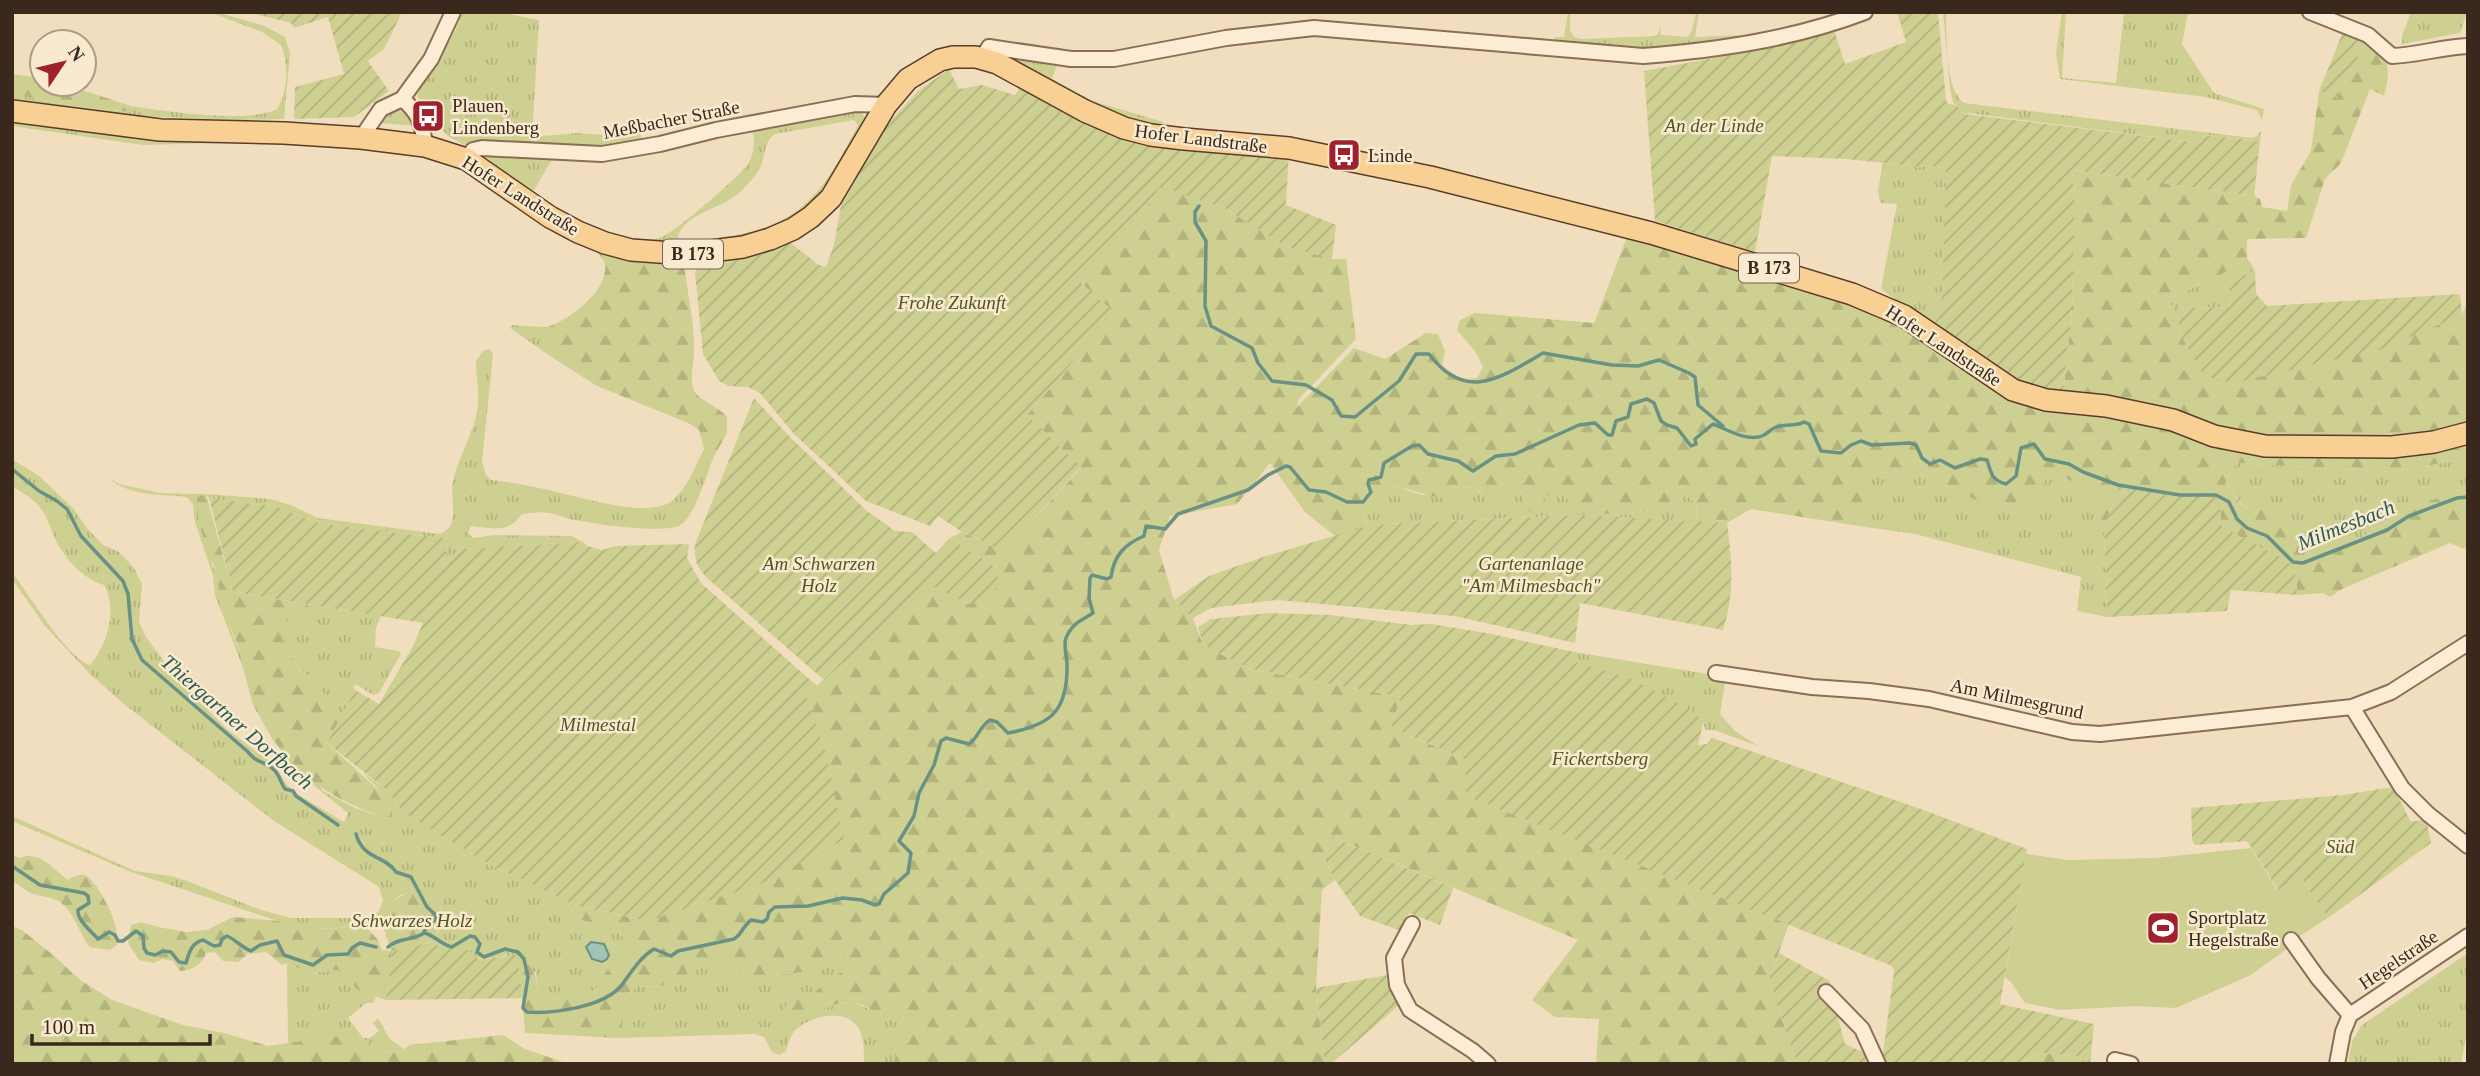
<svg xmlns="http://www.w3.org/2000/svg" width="2480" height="1076" font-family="Georgia,serif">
<defs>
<pattern id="grass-tufts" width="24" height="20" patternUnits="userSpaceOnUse" patternTransform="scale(1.75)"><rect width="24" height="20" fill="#ced092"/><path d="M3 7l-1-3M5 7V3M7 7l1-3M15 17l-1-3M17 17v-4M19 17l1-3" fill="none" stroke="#b2b37d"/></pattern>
<pattern id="forest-firs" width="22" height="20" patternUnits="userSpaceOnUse" patternTransform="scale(1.75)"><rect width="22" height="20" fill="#ced092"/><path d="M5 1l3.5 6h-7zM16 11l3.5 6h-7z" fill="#b2b37d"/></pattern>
<pattern id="garden-furrows" width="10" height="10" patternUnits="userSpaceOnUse" patternTransform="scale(1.75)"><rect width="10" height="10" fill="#ced092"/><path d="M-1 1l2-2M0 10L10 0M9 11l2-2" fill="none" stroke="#b2b37d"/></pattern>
<pattern id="water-ripples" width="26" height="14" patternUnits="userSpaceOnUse" patternTransform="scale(1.75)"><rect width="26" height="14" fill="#a3c3b7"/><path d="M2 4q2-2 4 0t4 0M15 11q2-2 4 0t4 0" fill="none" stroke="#869e94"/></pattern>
</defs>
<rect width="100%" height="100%" fill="#f1debf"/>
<path fill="url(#grass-tufts)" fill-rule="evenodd" d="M209,12H217L265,26L285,37L290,53L284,119L238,120L130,116L12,99V94L75,106L129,112L132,108L131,106C164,111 249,124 277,109C288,92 289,64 281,45L262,32Z
M462,12H498L539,20L532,137L577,133L622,136L640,132L642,144L629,148L518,145L489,141L464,145L448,136L439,126L417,96C429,66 453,45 462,12Z
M1568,12H1570V30L1574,37L1582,39L1654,36L1658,34L1660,26L1661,35L1688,37L1692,30L1696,12H1699L1695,37L1746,35L1742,38L1660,51L1615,50L1606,45L1554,43L1555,37H1564Z
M1943,12H1946C1947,37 1944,88 1964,103L2252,138L2257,136L2261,131L2260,141L2203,135L2201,143L1968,113L1965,114L1953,102L1950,89Z
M2062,12H2066L2062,78L2116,83L2124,12H2188L2182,44L2214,93L2264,109L2262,121L2257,110L2206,97L2060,79L2056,53Z
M2411,12H2467L2460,33L2402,44V36Z
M997,53L1058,63L1052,79L1093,101L1163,122L1165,132L1118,119Z
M397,109L410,116L414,126L381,123L385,113Z
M859,109L868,121L835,179L809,210L762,235L685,247L637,244L565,218L479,156L482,152L562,155L564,160L551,161L533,192C565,214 617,244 657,239C670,237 739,177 748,164C755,153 755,140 752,128ZM854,120L858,125C824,190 803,226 724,237C710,239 696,243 681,241L678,236C686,214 718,209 735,196C743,190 756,176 760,168C766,155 763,142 775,134Z
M12,118L284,138L447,157L612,254L605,263L598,253L583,243L483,181L454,167L406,153L259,142L143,145L12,126Z
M1883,163L1923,167L1947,166L1942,297L1934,328L1881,289L1897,204L1880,203L1878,190Z
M2247,258L2255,270L2229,283L2231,307L2174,308L2170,304V298L2233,269Z
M512,325L547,327L552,325L548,344L550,356L510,328Z
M490,349L493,354L482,462L486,475L491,480C515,483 538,487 561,493C587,499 652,519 673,500C688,487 695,466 704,449L714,456C707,473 696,513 682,524C669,535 594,524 575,520C566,519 558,514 549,513C540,511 531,513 522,514C508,534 492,528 471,526L468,533L473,538L494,535L572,536L583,542L462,549L446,563L442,561L450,539L318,523L278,507L209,498L206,494L212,565L218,576L219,600L244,663L323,791L355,808L389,819C390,796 378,789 363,773L388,791L402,812L481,860L574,905L571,911L580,920L610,926L627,940L630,957L607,970L595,990C572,998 560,1005 538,991L536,973L506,955C475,965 459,951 429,943C445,931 441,918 441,900L428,888L400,895L384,909L383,926L313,929L278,921L131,872L12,821V816L135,871L171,876L187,881L261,910L291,918H369L379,911L383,900L379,887L274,821L124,704L89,673L45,626L12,579V572C28,593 67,658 90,665C107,645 118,610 104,585C86,580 68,562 59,546C51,533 49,518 39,506C33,499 21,491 12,487V459L39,476L73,508L87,528L103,545L119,552L134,568L142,584L139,622L146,637L165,663L195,697L228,730L274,765L287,785L297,794L344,822L348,813L295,770L273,740L253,705L243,668L215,595L213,576L195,522L193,504L187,497C160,494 130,497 109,478L119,484L160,493L206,494L271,499L293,506L318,518L439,534C462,526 449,502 453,482C458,456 476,431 478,404C479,389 476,376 476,361L483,351Z
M2468,458V487L2415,506L2340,549L2313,559L2287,512L2243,506L2225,483L2236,463L2394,472Z
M1913,470L1973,499L2021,515L2048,475H2060L2088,490L2104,528L2107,617L2077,611L2081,577L1915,534L1859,526L1869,474Z
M1510,480L1517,482L1527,509L1545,507V498L1550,492C1566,492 1566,501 1579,507C1612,521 1657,514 1686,495L1696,503L1697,522L1580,515L1386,524L1367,526L1362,507L1380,493L1395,486L1422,495L1474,486L1481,494L1509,485Z
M305,604L381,616L376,628L375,647L399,651L401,654L379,693L373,695L357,685L353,686L355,690L342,715L331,709L321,688L296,665L290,652L291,635L285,618L300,613Z
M1574,652L1726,677L1720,714L1735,731L1758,746L1714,730H1706L1703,723L1574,662Z
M2468,953V1025L2461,1064H2348L2352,1041L2362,1025Z
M841,954L854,958L852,966L829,980L810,996L824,1008L851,1001L880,1014L896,1001L904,1004V1017L894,1038L895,1064H864C864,1052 864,1036 858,1027C845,1008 813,1016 798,1028C790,1034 789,1042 786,1051L779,1055L772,1052L764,1037L755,1034L618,1038L621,1036L626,995L638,986L660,987L718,959L732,965L744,978L756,981L770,975L817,971L825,960Z
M287,963L310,973L338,970L359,991L376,997L373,1003H366L348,1018L363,1038H370L379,1031L373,1023L378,1018L390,1039L404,1049L400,1053L381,1051L362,1038L288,1044Z"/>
<path fill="url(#forest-firs)" d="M2365,43C2391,52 2391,71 2384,96L2370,89L2341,163L2325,179L2306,238L2247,239V258L2233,269L2170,298V304L2174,308L2184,341L2462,315L2468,301V422L2433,430L2348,439H2268L2063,393L2072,310L2075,205L2072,170L2254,196L2260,199L2262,207L2287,211L2291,185L2311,151L2319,91L2337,98Z
M12,74L42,78V84H64L131,106L133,111L129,112L75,106L12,94Z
M1160,185L1226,209L1285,246L1332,259H1346L1356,339L1299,399L1296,408L1354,348L1385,359L1426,333L1438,334L1445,351L1442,365C1453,375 1463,381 1477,378L1483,367L1475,351L1457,330L1460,320L1475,313L1594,323L1627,237L1850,297L1890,319L1980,382L2007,398L2038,410L2104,413L2169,427L2214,442L2468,441V458L2394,472L2236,463L2225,483L2242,506L2287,512L2313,559L2340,549L2415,506L2468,487V547L2464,549L2450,543L2342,589L2330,597L2323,593L2297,595L2296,578L2253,545L2221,527L2209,495H2181L2119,486L2104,528L2088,490L2060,475L2048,476L2022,515L1973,499L1913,470L1870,474L1859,526L1751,509L1727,523L1697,522L1696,503L1686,495C1656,514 1612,521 1579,507C1566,501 1566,493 1550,492L1545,498V507L1541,511L1532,513L1527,509L1517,482L1511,480L1508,495C1493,500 1484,498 1474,486L1465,487L1457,496L1440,498L1395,486L1380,493L1362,507L1367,526L1336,537L1305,512L1270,463L1237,504L1170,516L1159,550L1174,600L1193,618L1203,645L1250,669L1401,697L1391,727L1466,760V796L1789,924L1769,980L1797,1064H1596L1599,1019L1555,1017L1532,1000L1578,940L1333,837L1324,858L1335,880L1322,890L1316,988L1325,1064H895L894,1038L904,1017V1004L896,1001L880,1014C871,1010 858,1001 848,1002C828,1003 808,1022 788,1019L785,1007L791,1000L810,996L829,980L851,966L854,958C837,953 827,957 817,971L770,975L756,981L744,978L732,965L718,959L660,987L638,986L626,995L621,1036L618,1038L525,1033L518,956C534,968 536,972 538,991C560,1005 572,998 595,990L607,970L630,957L627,940L610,926L580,920L571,911L574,905L648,921L825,750L805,696L930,584L970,604L999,569L950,538L962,532L1004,552L1081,468L1027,415L1115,313L1081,283L1145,209Z
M612,254L678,262L685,271C688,297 695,325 694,352C694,364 689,378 694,390C698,400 718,406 727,417V433L714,456L704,449L699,430L688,423L597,386L550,356L548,344L552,325C574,316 609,289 605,263Z
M206,494L233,592L305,604L300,613L285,618L291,635L290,652L296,665L321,688L331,709L342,715L327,743L384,795L389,806V819C327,799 282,768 256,706C249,688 246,668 239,649C234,633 224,617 219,600C217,592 220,581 217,574C207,548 196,525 197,497Z
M12,854L19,858C41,850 52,869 68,880C73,877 79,874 84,875C96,878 114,916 116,928C117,933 117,939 117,945L110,950L90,947C79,934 74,910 58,901C50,896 40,897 31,893C24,890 19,884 12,882Z
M428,888L441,900C441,947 435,942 392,951L386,1000L359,991L338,970L310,973L287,963L282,965L266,952L248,954L238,962L223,961L215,952L206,953C202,965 193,970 180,971L173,961L162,959L154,963L139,960L128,943L131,925L141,922L158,927L187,932L207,930L233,917L278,921L314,929L366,927L378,940L382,950L391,951L383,926V909C398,897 409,889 428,888Z
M12,926L22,930L53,955L80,980L112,1000L183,1025L224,1033L268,1046L337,1036L362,1038L381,1051L400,1053L409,1045L503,1035L525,1049L569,1064H12Z
M2039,1053L2075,1055L2089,1064H1995L2022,1063Z"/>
<path fill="url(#garden-furrows)" d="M247,12H402L384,49L368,61L389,91L354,117L294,119L295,87L344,74L328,17L294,28L291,23Z
M1897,12H1938L1946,100L1948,104L1956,105L1965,114L2201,143L2203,135L2260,141L2254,196L2072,170L2075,205L2072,310L2063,393L2021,383L1934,328L1942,296L1946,166L1923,167L1846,159L1772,156L1755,252L1655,221L1644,71L1789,44L1834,30L1845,64L1906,42Z
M2343,32L2365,43L2337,98L2319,91Z
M949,69L959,89L982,85L1015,95L1020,87L1158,145L1245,155L1289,151L1286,205L1336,225L1332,259L1285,246L1226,209L1160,186L1145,209L1081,283L1115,313L1027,415L1081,467L1004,552L962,532L938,516L930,526L866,501L794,434L760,393L748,387L729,386L719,381L703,354L695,272L705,258L788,241L819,265L826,267L834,245L843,195L880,132L918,91Z
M2255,270L2256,294L2267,306L2460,294L2462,315L2382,349L2234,383L2204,376L2184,341L2174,308L2231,307L2229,283Z
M754,398L789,436L866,510L895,531L912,532L936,553L950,538L999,569L994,594L970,604L930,585L824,680L706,577C696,565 694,559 695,544Z
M2119,486L2180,495H2209L2219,498L2222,527L2288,561L2296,578L2297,595L2231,590L2227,611L2107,617L2104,528Z
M209,498L278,507L318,523L450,539L442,561L446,563L462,549L583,542L588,546L602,550L616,546L689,544L687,558L701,583L817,686L806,696L825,750L844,840L760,884L648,921L574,905L481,860L402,812L388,791L327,743L355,690L379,704L413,646L423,623L233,592Z
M1580,515L1727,523C1732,559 1735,595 1723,630L1580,603L1575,643L1454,616L1277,600L1211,608L1193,618L1174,600L1209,576L1263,557L1367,526L1386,524Z
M1269,613L1330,615L1411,625L1432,624L1492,634L1574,652V662L1629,678L1692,710L1703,723L1698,745L1707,744L1712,738L1918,808L2027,849L2000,1004L2094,1024L2090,1064L2075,1055L2039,1053L2022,1063L1797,1064L1769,980L1779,953L1830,981V1009L1836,1011L1845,1044L1882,1061L1894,971L1892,966L1466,796V760L1391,727L1401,697L1250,669L1203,645L1198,627L1211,619Z
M2393,787L2411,822L2426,819L2431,843L2328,918L2301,878L2278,890L2247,841L2195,845L2192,840L2191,808L2343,795Z
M1333,837L1453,888L1440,925L1409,913L1401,931L1360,916L1335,880L1324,858Z
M429,943C436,945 445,948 452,949C464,950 470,948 478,959C492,960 504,954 518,956L522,998L386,1000L392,951Z
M1387,975L1391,991L1399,1005L1331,1064H1325L1316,988Z"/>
<path fill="#ced092" d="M2251,848L2277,890L2301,878L2328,918L2298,937L2288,948L2251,975L2176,1008L2135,1006L2060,1010L2025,1003L2011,982L2005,977L2026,854L2068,860L2155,858Z"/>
<path fill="url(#water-ripples)" stroke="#699184" stroke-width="2" d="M591,942L604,944L609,955L607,959L602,962L592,959L586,947Z"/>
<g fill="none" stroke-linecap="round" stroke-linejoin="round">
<path stroke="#699184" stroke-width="3.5" d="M1199,206L1195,212V222L1206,241L1205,306L1211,326L1252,348L1258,363L1272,381L1306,385L1332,400L1341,416L1355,417L1399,381L1416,354H1429C1466,403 1500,378 1543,353L1612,365L1638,366L1659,360L1689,373L1695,377L1698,405L1723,426
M12,469L39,491L57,501L67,509L81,536L123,581L128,594L132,639L142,660L247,751C258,764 261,760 272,768C280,774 280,782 285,789L293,791L296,796L338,825
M356,834C363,860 385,855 396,872L411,877L427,907L438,917L429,924L424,932
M12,866L40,885L84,893L88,896L89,903L78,910C77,920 91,931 98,939L109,932L115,935L118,941H123L136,931L143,936L144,948L147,953L155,955L163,951L171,952L179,962L186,963C189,953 191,943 203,940L214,946L220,945L222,939L227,936C236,940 241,947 251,951L260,945L277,941L284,955L313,965L327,955L348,954L352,948L360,943L376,947
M388,947C399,937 413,941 424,933C435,935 441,945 452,947L470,936L475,937L480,944L477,952L484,957L505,949L518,952L524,959L528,977L523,1008L527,1012C553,1014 603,1007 621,986C631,973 639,958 654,949L671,956L678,951L734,939C742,934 743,926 751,920L763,922L767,919L769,912L775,907L808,906L843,898L862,900L875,905L879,904L884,894L908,873L911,853L899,841L914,816L919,793L934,765L941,741L946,738L969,744C978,738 980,726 990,720L997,722L1008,733C1051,725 1068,711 1067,664C1067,656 1063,645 1066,638C1073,622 1081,621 1093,613L1089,598L1090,578L1092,575L1107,579L1111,577C1114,555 1125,544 1144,536L1146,526L1165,529L1178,514L1248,490L1268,475L1286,466L1290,467L1309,490L1326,492L1347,502H1363L1371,492L1368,484L1369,480L1381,477L1384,463L1412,446L1419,445L1428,454L1458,461L1473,471L1496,456L1515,454L1579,425L1595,423L1608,435H1612L1616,421L1628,417L1631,404L1647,399L1654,403L1661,421L1667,425L1677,428L1691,446L1696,444L1695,439L1713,424C1726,429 1747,442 1762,436C1767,434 1771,429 1776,427C1786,423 1796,427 1804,422L1809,424L1821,451L1841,453L1851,445L1861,441L1872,445L1910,443L1916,445L1922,458L1930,464L1940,460L1955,468L1980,459L1987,460C1991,472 1991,480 2006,484L2016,476L2021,448L2034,444L2045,459L2069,464L2083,472L2118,485L2180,495H2216L2229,502L2237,519L2247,528L2267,536L2293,562L2303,563L2387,530L2409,516L2457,498L2468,497"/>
<defs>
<path id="minor" d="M2310,12L2368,35L2392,56C2418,55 2442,47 2468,46
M982,58L989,47L1071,59H1114L1226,38L1314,28L1643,56C1719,50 1794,39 1865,12
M402,99C419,112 423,126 425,146
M361,138L381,109L402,99L431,59L453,12
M466,159L473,150L482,148L602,154L660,144L716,130L855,104L886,105
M1716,673L1812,687L1869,691L1929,699L2072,732L2100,734L2352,707L2391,692L2468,643
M2352,707L2402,788L2428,814L2468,846
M1412,924L1394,958L1397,985L1410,1010L1473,1051L1488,1064
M2291,940L2318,978L2350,1015
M1826,992L1862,1029L1878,1064
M2115,1060L2131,1064
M2337,1064L2343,1032L2350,1015L2468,936"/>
<path id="primary" d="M12,111L160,130L284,133L361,138L425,146L466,159L550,217L578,232L605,243L631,250L687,254L743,247L770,239L793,229L811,217L831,198L886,105L908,79L940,60L953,57H976L997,63L1085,111L1124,128L1151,135L1184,139L1289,148L1430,177L1651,233L1852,294L1904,316L2013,390L2046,400L2106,406L2173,420L2214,436L2265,446L2392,447L2434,442L2468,433"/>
</defs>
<use href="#minor" stroke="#8b6e56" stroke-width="18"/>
<use href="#primary" stroke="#593c2b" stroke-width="24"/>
<use href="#minor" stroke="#fbecd3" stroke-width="14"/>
<use href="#primary" stroke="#f8d093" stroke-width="21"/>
</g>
<defs>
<symbol id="bus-square" viewBox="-11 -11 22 22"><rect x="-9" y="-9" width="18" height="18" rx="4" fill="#9f212d" stroke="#f8e9cf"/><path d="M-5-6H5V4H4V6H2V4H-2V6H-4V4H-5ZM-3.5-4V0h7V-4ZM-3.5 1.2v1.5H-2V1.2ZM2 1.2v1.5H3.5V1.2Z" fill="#fff"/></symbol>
<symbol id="stadium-square" viewBox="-11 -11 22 22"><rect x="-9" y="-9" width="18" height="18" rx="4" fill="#9f212d" stroke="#f8e9cf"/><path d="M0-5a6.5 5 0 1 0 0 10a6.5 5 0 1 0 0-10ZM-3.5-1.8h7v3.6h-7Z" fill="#fff"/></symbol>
</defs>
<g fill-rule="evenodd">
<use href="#bus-square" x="409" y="97" width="38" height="38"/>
<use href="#bus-square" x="1325" y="136" width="38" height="38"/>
<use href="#stadium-square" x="2144" y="909" width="38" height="38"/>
</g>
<g text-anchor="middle" stroke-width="5" stroke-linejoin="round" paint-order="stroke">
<g fill="#f8e9cf" stroke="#736252" stroke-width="2">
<rect x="663" y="239.5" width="60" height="29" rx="5"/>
<rect x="1739" y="253.5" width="60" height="29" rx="5"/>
</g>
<g font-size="18" font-weight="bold" fill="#3a281c">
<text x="693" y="260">B 173</text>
<text x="1769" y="274">B 173</text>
</g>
<g font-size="19" fill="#3a281c" stroke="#f8e9cf" text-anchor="start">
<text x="452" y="112">Plauen,<tspan x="452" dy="22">Lindenberg</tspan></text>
<text x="1368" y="162">Linde</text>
<text x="2188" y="924">Sportplatz<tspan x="2188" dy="22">Hegelstraße</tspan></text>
</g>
<g font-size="19" fill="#3a281c" stroke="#f8e9cf">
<text transform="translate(671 119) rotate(-11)" y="7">Meßbacher Straße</text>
<text transform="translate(1201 138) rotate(7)" y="7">Hofer Landstraße</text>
<text transform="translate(521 195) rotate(32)" y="7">Hofer Landstraße</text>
<text transform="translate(1944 345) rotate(33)" y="7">Hofer Landstraße</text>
<text transform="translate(2017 698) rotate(12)" y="7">Am Milmesgrund</text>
<text transform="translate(2398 959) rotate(-34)" y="7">Hegelstraße</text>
</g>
<g font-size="19" font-style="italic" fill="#4f5820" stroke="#f8e9cf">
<text x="1714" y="132">An der Linde</text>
<text x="952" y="309">Frohe Zukunft</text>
<text x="819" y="570">Am Schwarzen<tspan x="819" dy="22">Holz</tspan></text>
<text x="1531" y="570">Gartenanlage<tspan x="1531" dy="22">"Am Milmesbach"</tspan></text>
<text x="598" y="731">Milmestal</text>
<text x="1600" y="765">Fickertsberg</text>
<text x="2340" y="853">Süd</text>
<text x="412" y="927">Schwarzes Holz</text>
</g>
<g font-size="21" font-style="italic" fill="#2a5b53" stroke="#f8e9cf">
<text transform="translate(2346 525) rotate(-22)" y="7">Milmesbach</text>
<text transform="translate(237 722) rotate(41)" y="7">Thiergartner Dorfbach</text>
</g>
</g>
<rect width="2480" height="1076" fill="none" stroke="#3a281c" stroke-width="28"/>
<g transform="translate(63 63) rotate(55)"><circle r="33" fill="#f8e9cf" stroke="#ac9c87" stroke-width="2"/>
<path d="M0-5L12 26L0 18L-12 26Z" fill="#9f212d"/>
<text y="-10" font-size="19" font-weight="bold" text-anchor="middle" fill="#3a281c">N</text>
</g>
<path d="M32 1034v10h178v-10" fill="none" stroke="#3a281c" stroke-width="3.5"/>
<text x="42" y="1034" font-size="21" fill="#3a281c" stroke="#f8e9cf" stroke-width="5" paint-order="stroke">100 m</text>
</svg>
